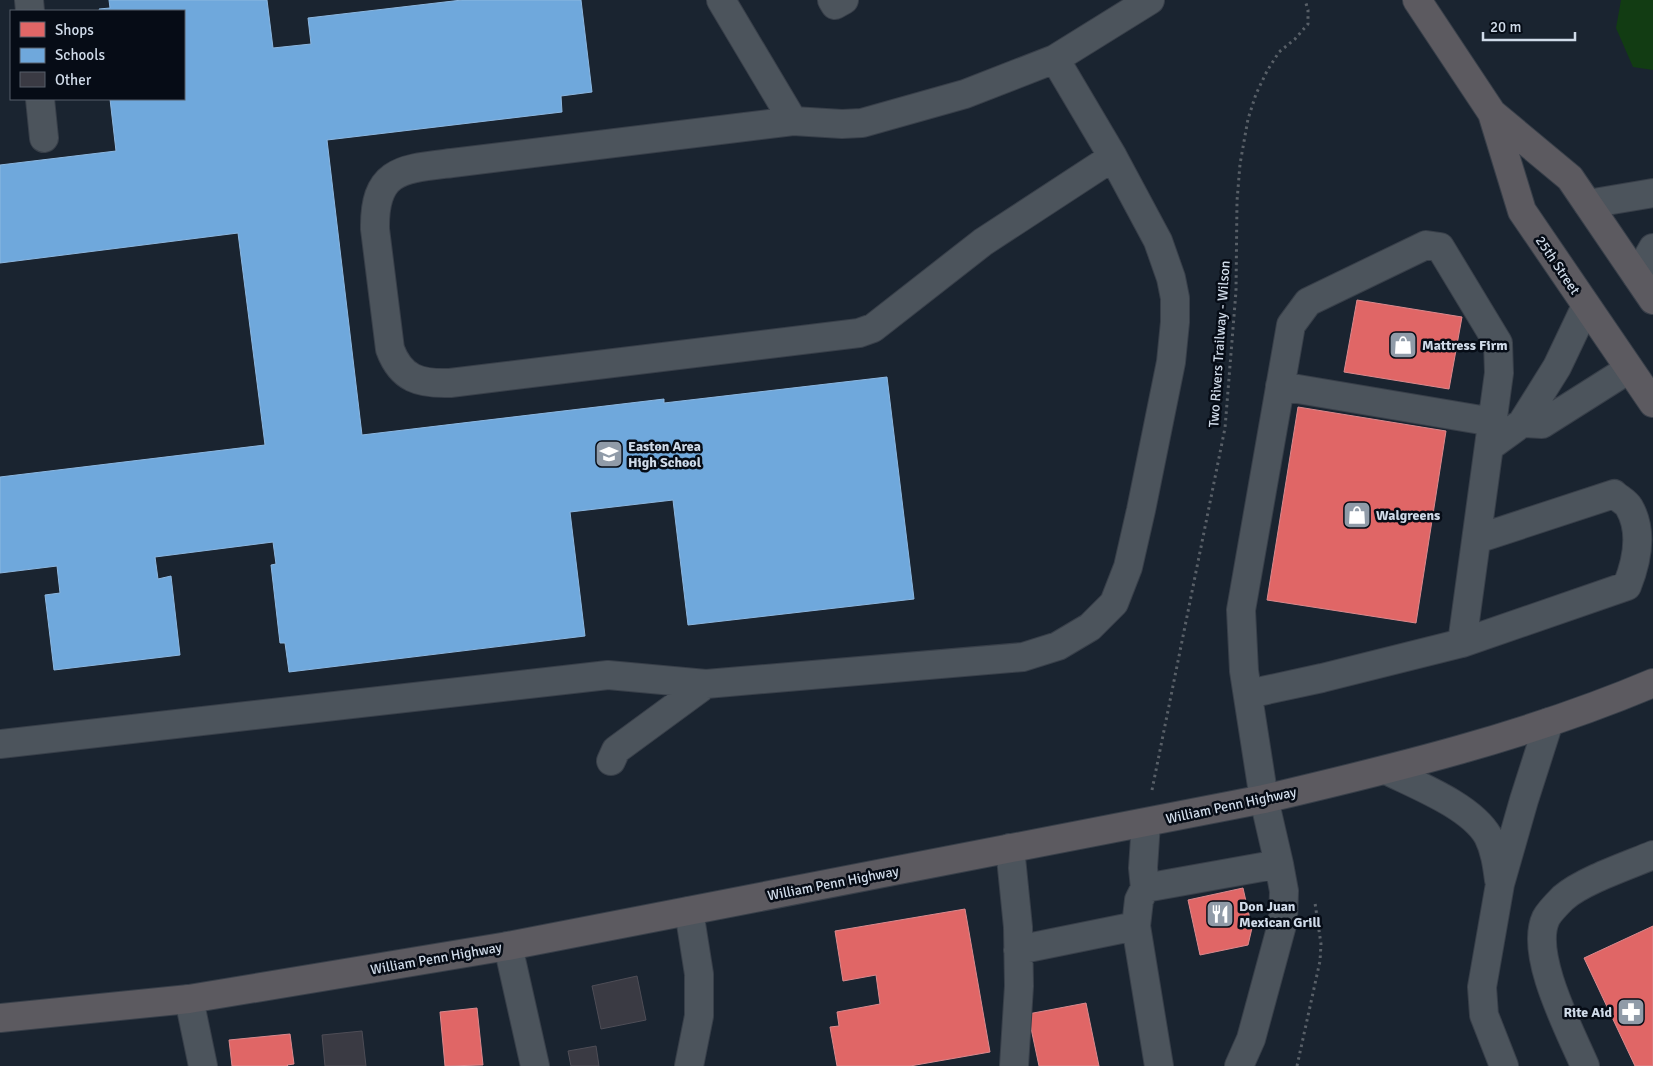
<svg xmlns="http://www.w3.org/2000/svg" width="1653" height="1066" font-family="Signika,sans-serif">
<rect width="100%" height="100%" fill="#1a2430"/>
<path fill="#123c13" d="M1621,0H1653V70L1633,67L1616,28Z"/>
<path fill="#e06666" stroke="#db898d" d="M1357,300L1462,317L1449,389L1344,372Z
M1298,407L1446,431L1416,623L1267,600Z
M1243,888L1252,928L1248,945L1200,955L1188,900Z
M965,909L990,1052L910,1066H837L830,1027L839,1026L837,1012L880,1004L876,975L843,981L835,931Z
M1653,926V1066H1635L1584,958Z
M1086,1003L1099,1066H1039L1028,1014Z
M477,1008L483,1065L445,1066L440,1012Z
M290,1034L294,1064L287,1065L288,1066H232L229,1040Z"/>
<path fill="#6fa8dc" stroke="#8cb7e0" d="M109,0H267L273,48L311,44L308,18L462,0H581L592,92L561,96L562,112L327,140L362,435L664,399V403L887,377L914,599L688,625L673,500L570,512L585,636L289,672L285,643H280L271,565L276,564L273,542L155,557L158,579L171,576L180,655L54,670L45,595L60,593L57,566L0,573V477L265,445L238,233L0,263V165L116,151L110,99H184V11H100L99,9L110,8Z"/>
<path fill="#3a3a43" stroke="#4e4d56" d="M637,976L646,1020L601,1029L592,986Z
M362,1031L366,1066H325L322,1035Z
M596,1046L599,1066H571L568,1051Z"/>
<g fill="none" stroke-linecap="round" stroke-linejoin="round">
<defs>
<path id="minor" d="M29,0L30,11
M721,0L793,121
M832,0L835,5L844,0
M40,99L44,138
M1113,157L983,242L873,328L859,333L450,383C420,384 401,379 390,349L375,229C374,169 402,169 452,163L793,121L842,124L862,123L965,94L1055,59L1150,0
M1588,204L1653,193
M1637,276L1653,248
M1280,386L1493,422
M1522,423L1542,424L1629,369
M1489,447L1522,423L1557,367L1586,306
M1462,643L1627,586C1637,561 1643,531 1629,507C1626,502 1618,498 1614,494L1477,539
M0,744L608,675L706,684L1023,657L1058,646L1090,627L1114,603L1128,567L1141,510L1171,362L1175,322V298L1171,278L1158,241L1113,157L1055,59
M611,761L616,750L706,684
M1386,770C1416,785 1471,806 1488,836C1495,850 1497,865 1499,880
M1146,823L1143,868L1145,888L1279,864L1264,799L1244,671L1241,610L1291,325L1308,302L1426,245L1440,247L1498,343L1499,373L1462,643L1322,678L1248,694
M1010,848L1018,927L1019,986L1014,1066
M1145,888L1139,900L1136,926L1159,1066
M689,911L699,974V1016L689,1066
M508,946L535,1066
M1018,950L1136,926
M189,999L203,1066
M1239,1066L1251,1039L1283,921L1284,891L1279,864
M1504,1066L1484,1015L1482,987L1500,884L1524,800L1549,722
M1585,1066C1570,1031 1529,954 1546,918C1549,912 1558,903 1563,898C1582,881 1629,865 1653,855"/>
<path id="major" d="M1417,0L1492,113L1522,211L1653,403
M1492,113L1570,178L1653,300
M0,1018L189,999L508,946L1264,799C1396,768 1528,736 1653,683"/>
</defs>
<use href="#minor" stroke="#383f49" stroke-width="30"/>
<use href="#major" stroke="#383f49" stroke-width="30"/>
<path stroke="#596068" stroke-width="3" stroke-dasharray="2.5 4" stroke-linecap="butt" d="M1152,790L1225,428L1236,291L1237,201L1240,164L1248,119L1256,94L1267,71L1279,52L1295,39L1308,24V10L1305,0
M1297,1066L1320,961L1321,944L1315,903"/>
<use href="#minor" stroke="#4c545c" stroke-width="28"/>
<use href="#major" stroke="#5c5a60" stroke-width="28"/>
</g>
<defs>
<symbol id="shop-square" viewBox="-11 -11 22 22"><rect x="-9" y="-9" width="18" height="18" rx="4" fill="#909ba8" stroke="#060c16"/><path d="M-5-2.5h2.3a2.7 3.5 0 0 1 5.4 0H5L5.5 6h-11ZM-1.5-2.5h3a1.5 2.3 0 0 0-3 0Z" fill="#fff"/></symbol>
<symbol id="school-square" viewBox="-11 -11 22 22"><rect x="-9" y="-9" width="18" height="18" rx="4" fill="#909ba8" stroke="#060c16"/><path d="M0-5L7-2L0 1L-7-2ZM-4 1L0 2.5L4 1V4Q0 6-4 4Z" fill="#fff"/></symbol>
<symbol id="restaurant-square" viewBox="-11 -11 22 22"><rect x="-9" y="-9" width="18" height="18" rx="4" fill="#909ba8" stroke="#060c16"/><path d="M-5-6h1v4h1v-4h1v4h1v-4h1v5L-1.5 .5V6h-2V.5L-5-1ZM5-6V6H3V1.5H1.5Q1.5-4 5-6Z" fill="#fff"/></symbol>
<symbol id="pharmacy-square" viewBox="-11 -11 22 22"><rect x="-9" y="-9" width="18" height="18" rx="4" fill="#909ba8" stroke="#060c16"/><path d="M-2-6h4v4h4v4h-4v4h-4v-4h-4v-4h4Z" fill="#fff"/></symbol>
</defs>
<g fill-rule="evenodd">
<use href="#shop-square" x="1387" y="329" width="32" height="32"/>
<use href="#school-square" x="593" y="438" width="32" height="32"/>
<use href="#shop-square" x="1341" y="499" width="32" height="32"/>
<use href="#restaurant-square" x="1204" y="898" width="32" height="32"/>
<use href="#pharmacy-square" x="1615" y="996" width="32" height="32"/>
</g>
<g text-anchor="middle" stroke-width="5" stroke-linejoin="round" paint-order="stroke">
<g font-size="14" fill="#d0dbe9" stroke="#060c16">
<text transform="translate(1558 265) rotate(56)" y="5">25th Street</text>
<text transform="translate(1219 344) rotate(-86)" y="5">Two Rivers Trailway - Wilson</text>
<text transform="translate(1231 805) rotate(-12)" y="5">William Penn Highway</text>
<text transform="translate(833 883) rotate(-11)" y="5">William Penn Highway</text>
<text transform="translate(436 958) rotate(-10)" y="5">William Penn Highway</text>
</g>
<g font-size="14" font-weight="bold" fill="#d0dbe9" stroke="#060c16" text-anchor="start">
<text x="1422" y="350">Mattress Firm</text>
<text x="628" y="451">Easton Area<tspan x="628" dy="16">High School</tspan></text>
<text x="1376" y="520">Walgreens</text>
<text x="1239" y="911">Don Juan<tspan x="1239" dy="16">Mexican Grill</tspan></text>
<text x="1612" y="1017" text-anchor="end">Rite Aid</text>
</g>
</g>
<rect x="10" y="10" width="175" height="90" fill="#060c16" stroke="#575f6a"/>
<rect x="20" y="22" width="25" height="15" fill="#e06666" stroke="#575f6a"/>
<text x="55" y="35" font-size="15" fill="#d0dbe9">Shops</text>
<rect x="20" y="48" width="25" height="15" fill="#6fa8dc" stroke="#575f6a"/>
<text x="55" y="60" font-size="15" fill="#d0dbe9">Schools</text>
<rect x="20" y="72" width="25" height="15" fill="#3a3a43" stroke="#575f6a"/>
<text x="55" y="85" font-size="15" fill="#d0dbe9">Other</text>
<path d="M1483 32v8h92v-8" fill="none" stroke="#d0dbe9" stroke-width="2.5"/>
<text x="1490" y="32" font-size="15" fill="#d0dbe9" stroke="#060c16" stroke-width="4" paint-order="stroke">20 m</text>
</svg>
